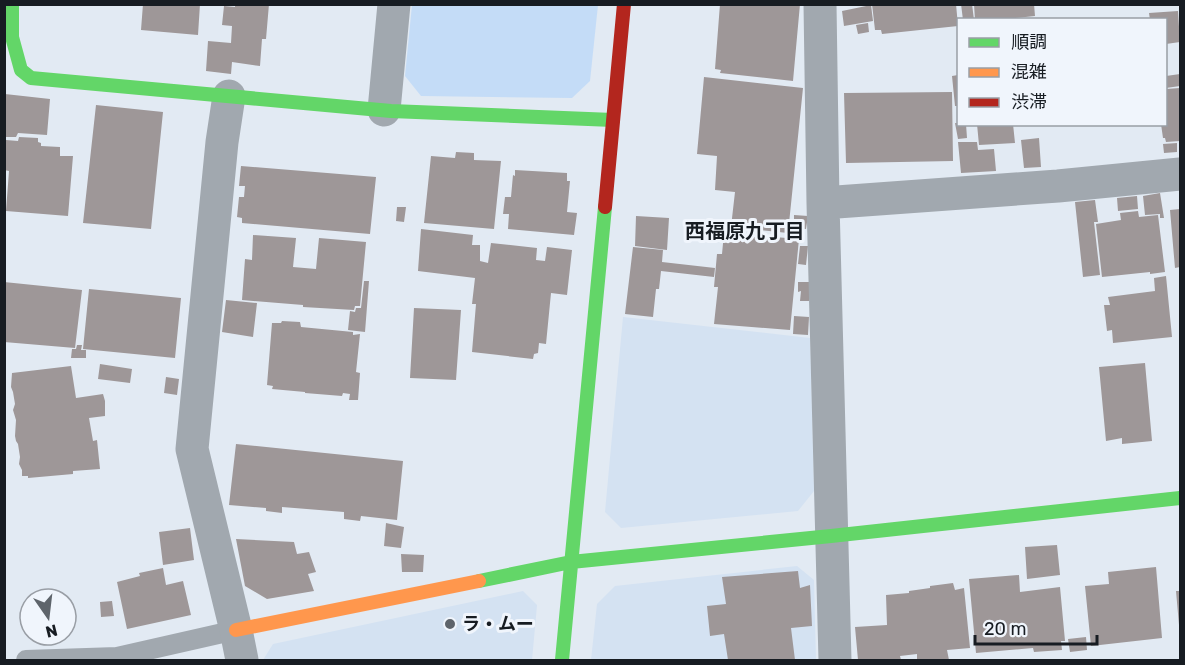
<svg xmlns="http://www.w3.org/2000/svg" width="1185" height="665" font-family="Rubik,'Noto Sans JP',sans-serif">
<rect width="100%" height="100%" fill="#e2eaf3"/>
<path fill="#d4e2f2" d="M623,317L810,338L814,491L798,511L621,528L605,512Z
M797,566L814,580L816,660H591L597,604L615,586Z
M523,591L537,605L532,660H263L273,644Z"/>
<path fill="#c4dcf7" d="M412,5H598L590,81L572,98L421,96L405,76Z"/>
<path fill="#9e9798" d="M143,4H200L198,35L141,30Z
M235,4H269L266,39H262L260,66L232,62L231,74L206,71L208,41L231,43L232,26L222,25L224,6L235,7Z
M720,4H800L793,81L720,73L721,70L715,69Z
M872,4H956L958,26L882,34L881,30H875Z
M961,4H972L974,20H963Z
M974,4H1034L1035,16L996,20H975Z
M871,5L873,21L844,26L842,11Z
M1178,11L1180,42L1166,44V20H1150L1149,13Z
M868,23L869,32L858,34L856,25Z
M1180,74V86L1166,88V76Z
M958,75V106H955L952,76Z
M704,77L803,88L788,233L731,227L735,192L715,190L717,156L697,154Z
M1180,88V141L1166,142L1165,138H1163L1161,124H1166V89Z
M952,92L953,161L846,163L844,93Z
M5,94L50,99L47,135L18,133L16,137H5Z
M96,105L163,112L151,229L83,223Z
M955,123L966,124L967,138L958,139Z
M977,124H1013L1015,143L979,145Z
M19,137L38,138V142L41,143V146L60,147V156H73L68,216L6,211L9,171L4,170L6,140L18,141Z
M1039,138L1041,167L1024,168L1021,140Z
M958,142H977L978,150L994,149L996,171L961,173Z
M1177,143V152L1164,153L1163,144Z
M456,152L474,153V160L501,161L494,229L424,223L431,156L455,158Z
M241,166L376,177L370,234L242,223V218L237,217L239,197H244L245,186H239Z
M515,170L567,173V181H570L567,212L577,213L574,235L508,229L509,214H503L505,197H511L513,175L515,176Z
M1160,193L1164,218H1160V214L1145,215L1143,196Z
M1137,196L1138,209L1118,211L1117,198Z
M1095,200L1098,222H1094L1100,275L1083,277L1075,202Z
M397,207H406L404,222L396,221Z
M1180,209V267L1175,268L1170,210Z
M1138,211L1139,217L1158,215L1165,272L1150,274V272L1102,277L1096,224L1121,220L1120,213Z
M794,215L808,216L806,229L794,228Z
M636,216L669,218L667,250L635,246Z
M421,229L473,235L472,245H480V261L488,263L491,243L537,248L536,260L545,261L547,247L572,250L567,295L551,293L546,344L539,343L538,353L534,354L533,359L472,352L476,304H472L475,278L418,271Z
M724,233L799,239L790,330L714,324L718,287H714L717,254H722Z
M253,235L296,238L293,267L316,269L319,238L366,242L360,306H355L354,310L303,307V305L242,300L245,259L252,260Z
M800,246H808L806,265L798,264Z
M633,247L663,250L662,262L715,268L714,277L661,271L659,289H656L653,317L625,314Z
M1166,276L1172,337L1113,343L1112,330L1107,331L1104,305H1110L1108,297L1155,291L1154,278Z
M364,281H369L365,332L348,330L350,311L355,312L356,308H361Z
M4,282L82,290L75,348L4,342Z
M798,282H809V301H800L801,291L798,292Z
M89,289L181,298L175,358L83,349Z
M226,300L257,303L253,337L222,332Z
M414,308L461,310L456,380L410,378Z
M794,316L809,317L808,335L793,334Z
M282,321L300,322L301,327L353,332V335L360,334L356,372L360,373L358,400H349L350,394L343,393L342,396L305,393V392L272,389L273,386L267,385L272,323H281Z
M77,345H82L81,350H86V358H71L72,349H76Z
M1145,363L1152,441L1122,444V438L1106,441L1099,367Z
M100,364L132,369L130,383L98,379Z
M71,366L76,398L103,394L105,401V416L89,418L93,441L97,440L100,469L73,471V474L28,478V476H22V470L19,464L20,457L18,444L16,441L15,436L16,420L13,410L15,404L13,392L11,387L12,373Z
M166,377L179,379L177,395L164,393Z
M236,444L403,461L397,520L361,516L360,521L344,519V512L282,507V513L266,511V508L229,505Z
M386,523L404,527L401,548L384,546Z
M190,528L194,560L163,565L159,532Z
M236,539L294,542L297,554L309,552L316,572L308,574L314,591L267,599L245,586Z
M1057,545L1060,575L1027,579L1025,547Z
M401,554L424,555L423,572H402Z
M1156,567L1162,638L1091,646L1085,586L1109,584L1108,572Z
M163,568L166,585L183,581L191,615L127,629L117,582L140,576L139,573Z
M798,571L800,588L810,585L812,626L791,628L795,660H728L724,634L710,636L707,606L726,604L722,577Z
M1019,575L1020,592L1060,587L1065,641H1061L1062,650L1034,652L1033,648L976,653L969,579Z
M953,583L955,590L964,588L970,648L947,650L949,660H917V654L900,656L901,660H858L855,627L887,625L886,595L909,593V591L930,588V586Z
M1176,591H1180V625H1179Z
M112,601L114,616L101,617L100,602Z
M1086,637L1087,650L1070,652L1068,639Z"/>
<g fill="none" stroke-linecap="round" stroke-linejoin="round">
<path stroke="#a1a8af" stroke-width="20" d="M26,660L117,657L236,630"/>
<path stroke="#a1a8af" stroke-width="33" d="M820,4L823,203L835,660
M229,96L222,142L192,449L236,630L242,660
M384,110L394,4
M823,203L1058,186L1180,174"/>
<path stroke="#63d668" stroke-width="14" d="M12,4V37L21,70L31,78L391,111L613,120
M479,581L571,562L831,536L1180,498
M562,660L605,207"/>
<path stroke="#ff974d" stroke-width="14" d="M236,630L479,581"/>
<path stroke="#b3261e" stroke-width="14" d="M605,207L624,4"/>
</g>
<circle fill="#5e646b" stroke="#f0f5fc" stroke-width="2" cx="450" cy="624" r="6"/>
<g text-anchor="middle" stroke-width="6" stroke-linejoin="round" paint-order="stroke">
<g font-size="18" font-weight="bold" fill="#171c22" stroke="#f0f5fc" text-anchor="start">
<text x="462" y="630">ラ・ムー</text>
</g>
<g font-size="20" font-weight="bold" fill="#171c22" stroke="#f0f5fc">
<text x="745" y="238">西福原九丁目</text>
</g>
</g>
<rect width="1185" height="665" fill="none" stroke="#171c22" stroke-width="12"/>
<rect x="957" y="18" width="210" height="108" fill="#f0f5fc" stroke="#999ea5" stroke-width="1.5"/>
<rect x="969" y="38" width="30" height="9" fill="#63d668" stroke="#999ea5" stroke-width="1.5"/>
<text x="1011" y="48" font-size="18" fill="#171c22">順調</text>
<rect x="969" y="68" width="30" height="9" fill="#ff974d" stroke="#999ea5" stroke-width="1.5"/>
<text x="1011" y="78" font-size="18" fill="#171c22">混雑</text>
<rect x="969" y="98" width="30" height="9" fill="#b3261e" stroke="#999ea5" stroke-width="1.5"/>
<text x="1011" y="108" font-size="18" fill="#171c22">渋滞</text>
<g transform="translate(48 617) rotate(166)"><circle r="28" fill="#f0f5fc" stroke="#999ea5" stroke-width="1.5"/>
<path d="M0-4.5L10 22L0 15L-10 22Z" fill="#5e646b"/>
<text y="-9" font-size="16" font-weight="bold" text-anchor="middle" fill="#171c22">N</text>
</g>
<path d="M975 635v9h122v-9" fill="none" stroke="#171c22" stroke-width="3"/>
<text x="984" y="635" font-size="18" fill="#171c22" stroke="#f0f5fc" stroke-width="4.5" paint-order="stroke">20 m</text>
</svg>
